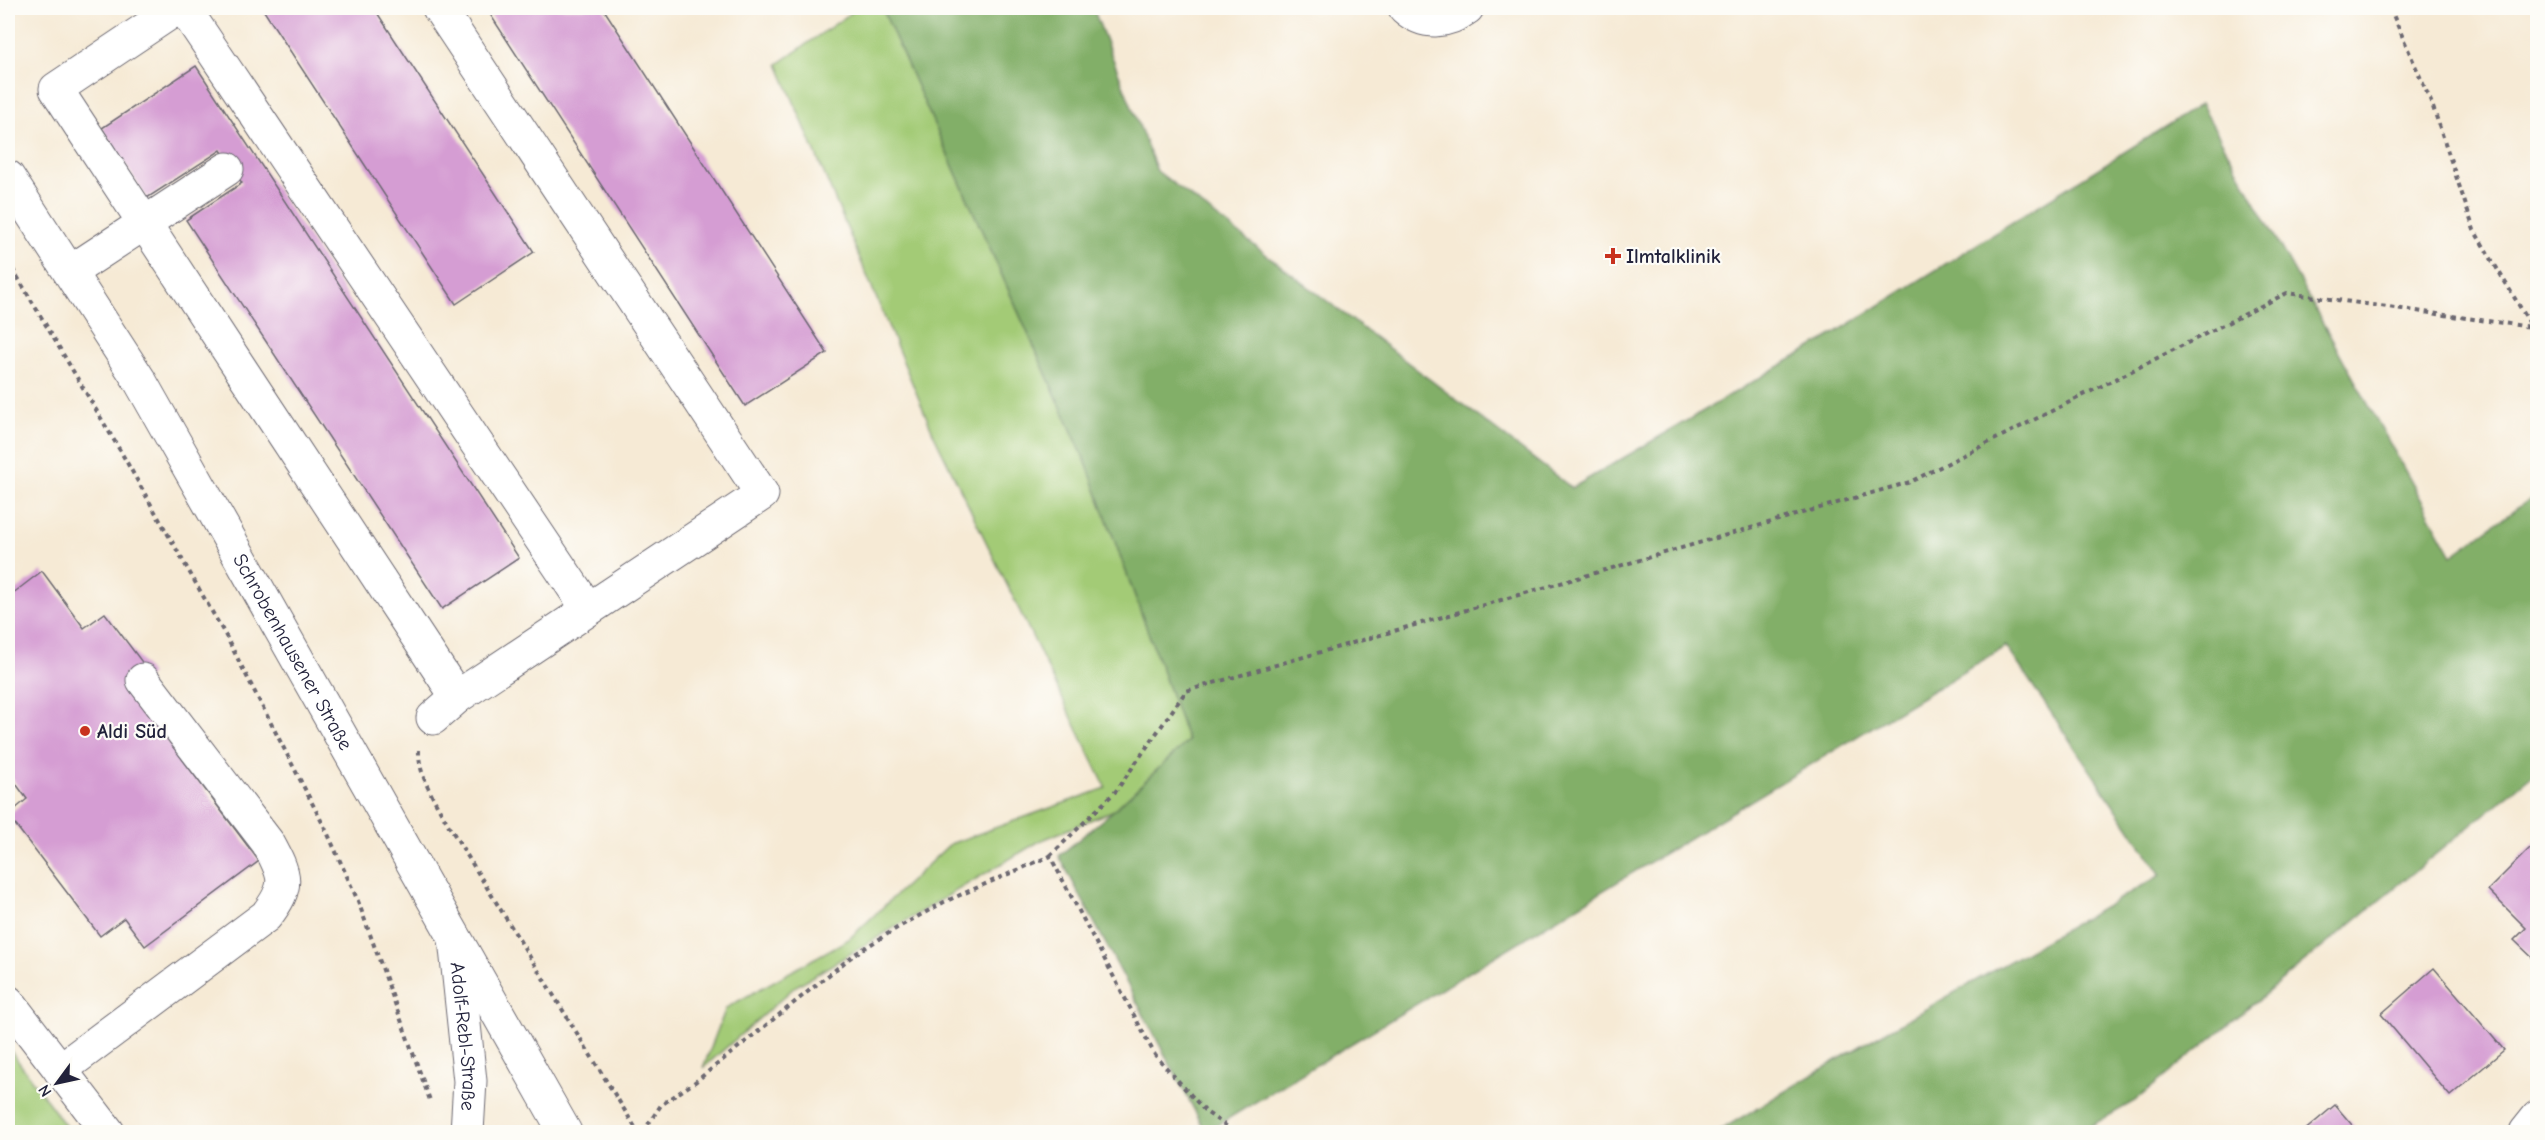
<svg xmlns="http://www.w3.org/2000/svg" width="2545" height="1140" font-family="'Comic Neue',sans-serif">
<rect width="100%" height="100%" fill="#fdfcf7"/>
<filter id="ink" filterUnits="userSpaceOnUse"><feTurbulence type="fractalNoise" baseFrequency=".0167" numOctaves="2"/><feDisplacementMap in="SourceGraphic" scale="12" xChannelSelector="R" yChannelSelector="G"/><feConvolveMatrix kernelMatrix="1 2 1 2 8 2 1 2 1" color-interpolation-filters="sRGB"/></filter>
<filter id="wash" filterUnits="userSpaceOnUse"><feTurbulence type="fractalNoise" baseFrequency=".008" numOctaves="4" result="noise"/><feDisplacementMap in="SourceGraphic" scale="24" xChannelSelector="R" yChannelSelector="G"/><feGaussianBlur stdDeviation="1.35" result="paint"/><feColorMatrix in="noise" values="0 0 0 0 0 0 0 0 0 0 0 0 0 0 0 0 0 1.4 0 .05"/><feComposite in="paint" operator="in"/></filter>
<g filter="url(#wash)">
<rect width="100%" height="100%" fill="#f6ead5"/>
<path fill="#a3cb76" stroke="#627658" stroke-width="1.5" d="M858,8H882L1087,465L1188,741L1114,810L1040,841L796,986L703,1068L726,1008L849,939L950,844L1106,788L934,435L778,64Z
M8,1049L10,1050L70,1132H8Z"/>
<path fill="#82af67" stroke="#526851" stroke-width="1.5" d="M882,8H1093L1157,171L1572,488L1824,340L2201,104L2452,555L2537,494V771L2135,1101L2080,1132H1717L1864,1044L2161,875L2006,646L1206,1132L1059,856L1114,810L1188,741L1087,465Z"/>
<g id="blocks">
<path fill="#d59dd3" d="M262,8H374L534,252L456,304Z
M486,8H603L827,353L745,406Z
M196,66L519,558L442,609L186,220L242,183L221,150L147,198L102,128Z
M42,571L84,628L105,613L151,674L130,690L259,861L145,946L124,918L100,936L8,815L27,799L8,773V597Z
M2538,840V963L2514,940L2526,928L2488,890Z
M2434,968L2504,1050L2450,1096L2381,1014Z
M2335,1105L2358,1132H2303Z"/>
</g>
</g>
<g filter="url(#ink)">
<use href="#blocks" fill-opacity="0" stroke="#6c6871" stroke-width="1.5"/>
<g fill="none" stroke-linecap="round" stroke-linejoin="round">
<defs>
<g id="minor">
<path d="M177,8L56,89L457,697"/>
<path d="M184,8L588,609"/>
<path d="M1405,8C1424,25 1447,23 1467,8"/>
<path d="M70,272L227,169"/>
<path d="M433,718L457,697L762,494L439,8"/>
<path id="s1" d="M455,939L470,1081L467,1132"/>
<path d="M8,1002L108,1132"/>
<path d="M60,1070L266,916C290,885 286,876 268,843L143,680"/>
<path d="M2526,1132L2538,1117"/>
</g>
<g id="major">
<path id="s2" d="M8,177L140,381L565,1132"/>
</g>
</defs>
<use href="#minor" stroke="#6c6871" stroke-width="35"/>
<use href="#major" stroke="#6c6871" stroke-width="35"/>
<path stroke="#6c6871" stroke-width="4" stroke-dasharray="4.5 4.5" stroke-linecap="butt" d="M2390,8L2432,104L2474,230L2538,337
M8,261L121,452L227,638L327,832L358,901L431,1103
M419,750C418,777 436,802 449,826L638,1132
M1050,856L1116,791L1186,691L1910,482L2287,293L2531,327
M643,1132L661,1105L695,1082L855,954L897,928L944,902L1050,856L1155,1055L1206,1112L1232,1130"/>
<use href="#minor" stroke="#fff" stroke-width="33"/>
<use href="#major" stroke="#fff" stroke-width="33"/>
</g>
</g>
<g fill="#c8321e" stroke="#fdfcf7" stroke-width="2">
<path d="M1610 247h6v6h6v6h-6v6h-6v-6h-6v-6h6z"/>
<circle cx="85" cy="731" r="6"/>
</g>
<g text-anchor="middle" stroke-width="4.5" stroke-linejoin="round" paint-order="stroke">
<g font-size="20" font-weight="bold" fill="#22223b" stroke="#fdfcf7" text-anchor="start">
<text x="1626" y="263">Ilmtalklinik</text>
<text x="97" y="738">Aldi Süd</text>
</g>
<g font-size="20" fill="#22223b" stroke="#fdfcf7">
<text dy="7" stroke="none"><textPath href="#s2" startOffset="554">Schrobenhausener Straße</textPath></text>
<text dy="7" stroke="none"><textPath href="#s1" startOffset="98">Adolf-Rebl-Straße</textPath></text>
</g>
</g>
<rect width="2545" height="1140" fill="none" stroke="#fdfcf7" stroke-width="30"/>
<g transform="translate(57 1083) rotate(237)" stroke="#fdfcf7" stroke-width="4.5" paint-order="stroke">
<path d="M0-4.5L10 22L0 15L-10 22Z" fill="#22223b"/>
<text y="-9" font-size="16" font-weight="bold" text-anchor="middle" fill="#22223b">N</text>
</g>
</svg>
